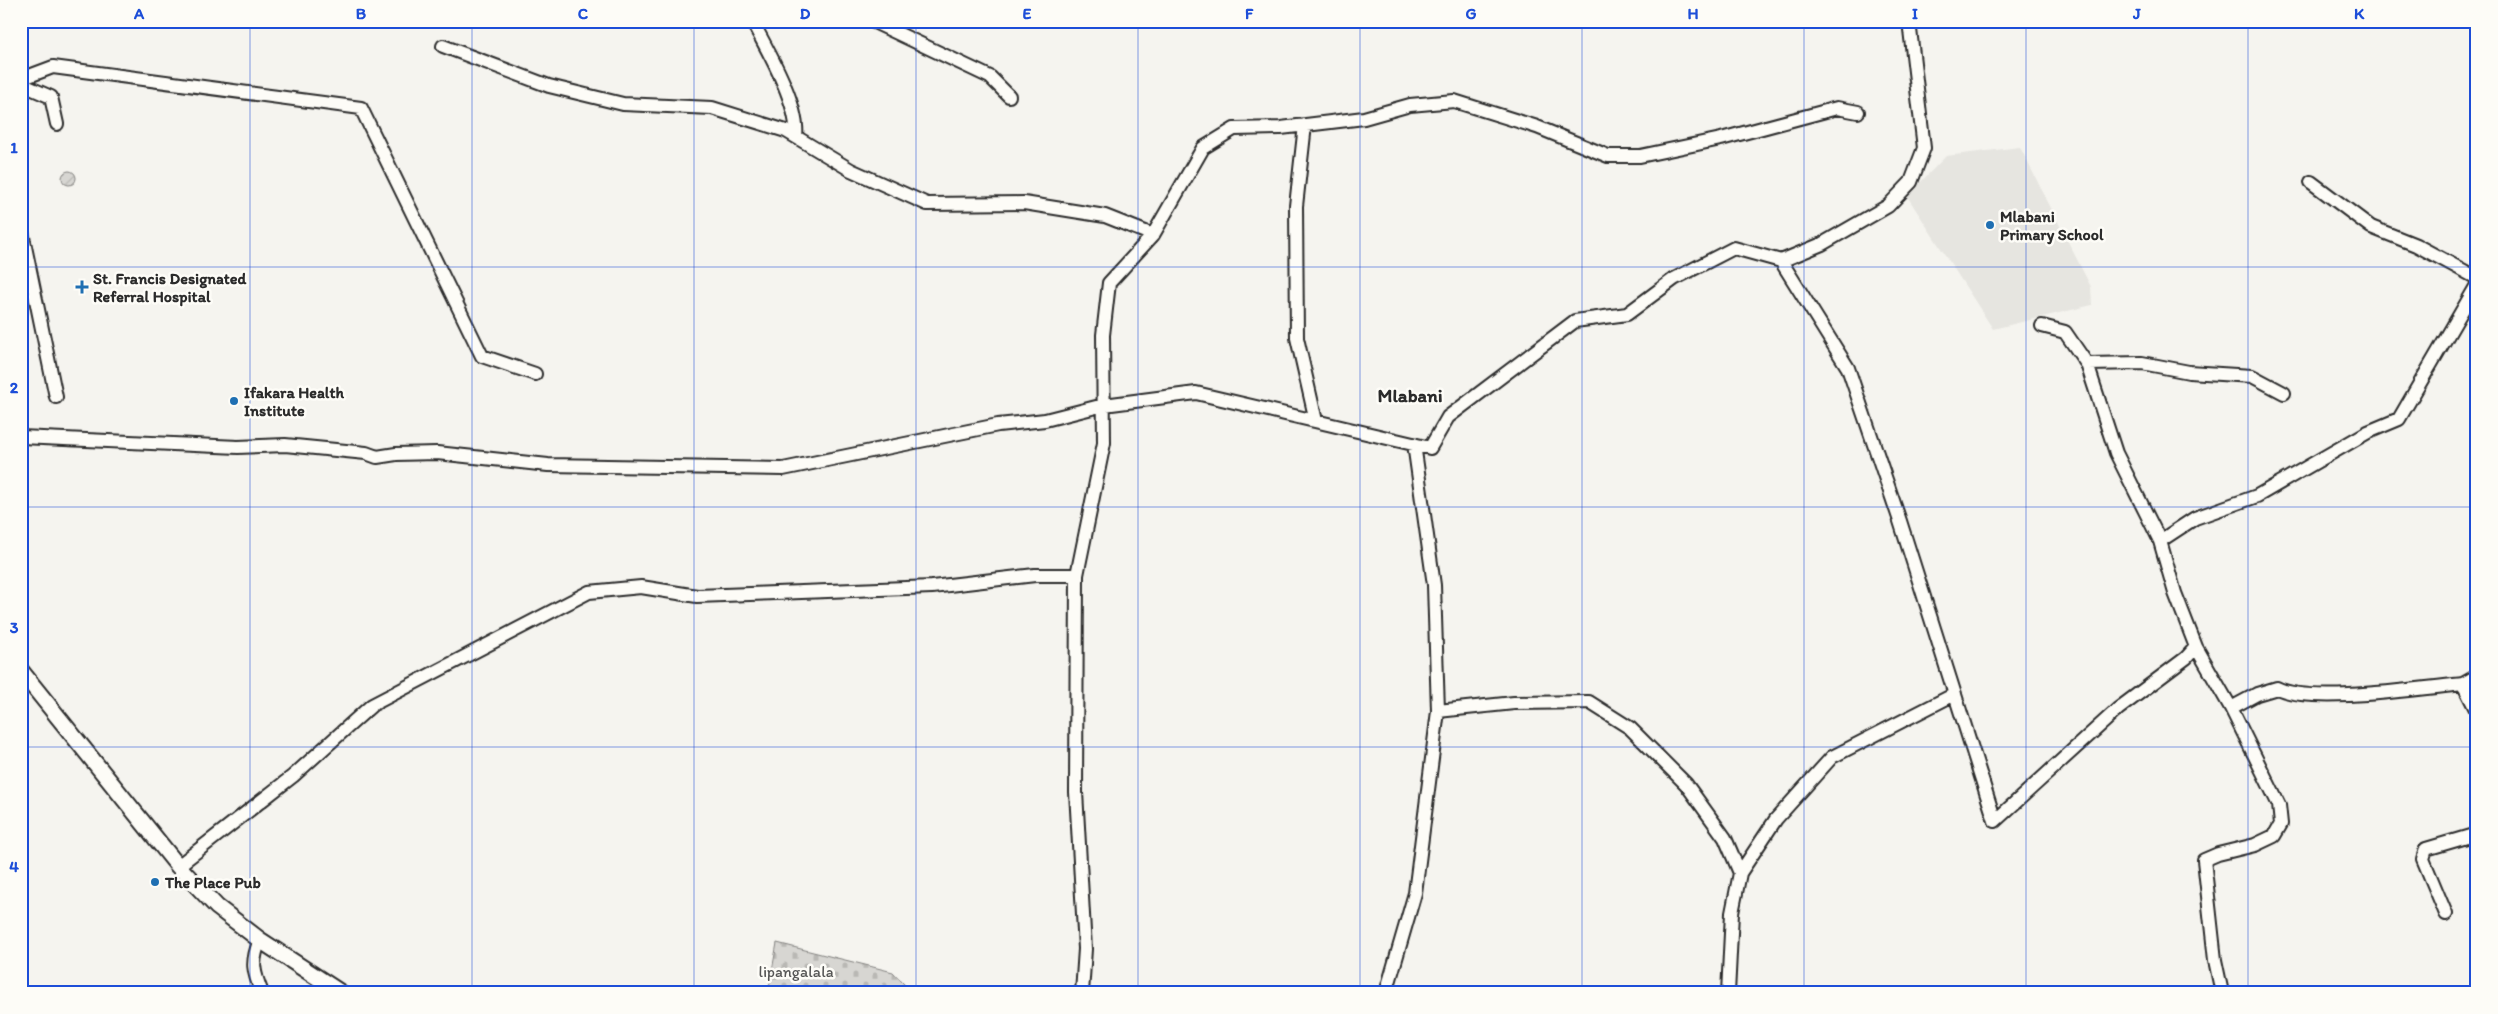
<svg xmlns="http://www.w3.org/2000/svg" width="2498" height="1014" font-family="Itim,sans-serif">
<defs>
<pattern id="cemetery-stones" width="16" height="16" patternUnits="userSpaceOnUse" patternTransform="scale(1.25)"><rect width="16" height="16" fill="#d7d6d2"/><path d="M2 7V4a2 2 0 0 1 4 0v3zM10 15v-3a2 2 0 0 1 4 0v3z" fill="#b9b8b4"/></pattern>
<pattern id="garden-furrows" width="10" height="10" patternUnits="userSpaceOnUse" patternTransform="scale(1.25)"><rect width="10" height="10" fill="#d7d6d2"/><path d="M-1 1l2-2M0 10L10 0M9 11l2-2" fill="none" stroke="#b9b8b4"/></pattern>
</defs>
<rect width="100%" height="100%" fill="#f5f4ef"/>
<filter id="ink" filterUnits="userSpaceOnUse"><feTurbulence type="fractalNoise" baseFrequency=".02" numOctaves="2"/><feDisplacementMap in="SourceGraphic" scale="10" xChannelSelector="R" yChannelSelector="G"/><feConvolveMatrix kernelMatrix="1 2 1 2 8 2 1 2 1" color-interpolation-filters="sRGB"/></filter>
<g filter="url(#ink)">
<path fill="#e6e5e0" d="M2020,147L2091,287L2092,305L1993,329L1907,196L1946,156Z"/>
<path fill="url(#cemetery-stones)" stroke="#81807e" d="M777,943L893,972L912,993H768Z"/>
<path fill="url(#garden-furrows)" stroke="#81807e" d="M62 178a7 7 0 1 1 14 0a7 7 0 1 1-14 0Z"/>
<g fill="none" stroke-linecap="round" stroke-linejoin="round">
<defs>
<path id="minor" d="M752,21C767,49 800,106 796,137
M872,21L990,77L1009,96
M443,46L549,86L623,104L712,108L786,131L851,170L927,204L1024,203L1105,216L1153,235
M21,79L53,67L361,108L482,356L535,374
M21,84L51,97L57,124
M1305,125L1296,206L1297,338L1316,421
M2311,182L2371,227L2416,245L2477,278
M21,227L56,397
M1781,261L1848,368L1900,521L1995,821L2118,709L2186,658L2196,647
M2042,326L2065,332L2087,364L2116,453L2160,541L2175,593L2196,647L2231,708L2279,805L2281,824L2274,836L2255,845L2218,854L2204,860L2215,960L2222,993
M2087,364L2142,363L2189,372L2252,376L2284,393
M21,437L238,447L285,445L366,453L377,457L396,454L437,453L548,465L783,469L998,425L1045,420L1104,405L1196,393L1430,448L1448,417L1575,321L1627,314L1674,279L1734,248L1781,261L1822,244L1888,206L1911,182L1924,148L1909,21
M2160,541L2195,518L2257,496L2368,432L2399,419L2477,285
M2463,684L2477,711
M2231,708L2257,694L2277,688C2310,705 2422,688 2463,684L2477,676
M1438,711L1514,703L1589,702L1630,728L1686,784L1725,838L1740,873L1732,913L1728,993
M178,866L293,776L372,705L589,592L641,587L697,596L932,587L1035,575H1077
M1740,873L1776,819L1832,757L1955,694
M2446,914L2423,859L2426,849L2477,834
M260,940C251,962 253,971 262,993
M1082,993L1085,949L1076,792L1077,575L1104,443L1103,335L1109,283L1153,235L1203,148L1234,129L1281,128L1364,118L1410,105L1454,101L1537,127L1608,156H1640L1721,139L1837,108L1858,112
M1388,993V986L1415,893L1438,711L1434,585L1414,444"/>
<path id="major" d="M21,671L178,866L217,907L260,940L341,993"/>
</defs>
<use href="#minor" stroke="#2b2b2b" stroke-width="16"/>
<use href="#major" stroke="#2b2b2b" stroke-width="19"/>
<use href="#minor" stroke="#fdfcf7" stroke-width="12"/>
<use href="#major" stroke="#fdfcf7" stroke-width="15"/>
</g>
</g>
<path fill="none" stroke="#1d4ed8" stroke-width="1" stroke-opacity="0.55" d="M250,21V993M472,21V993M694,21V993M916,21V993M1138,21V993M1360,21V993M1582,21V993M1804,21V993M2026,21V993M2248,21V993M21,267H2477M21,507H2477M21,747H2477"/>
<g fill="#1f6fb2" stroke="#fdfcf7" stroke-width="2">
<circle cx="1990" cy="225" r="5"/>
<path d="M79.5 279.5h5v5h5v5h-5v5h-5v-5h-5v-5h5z"/>
<circle cx="234" cy="401" r="5"/>
<circle cx="155" cy="882" r="5"/>
</g>
<g text-anchor="middle" stroke-width="5" stroke-linejoin="round" paint-order="stroke">
<g font-size="16" font-weight="bold" fill="#2b2b2b" stroke="#fdfcf7" text-anchor="start">
<text x="2000" y="222">Mlabani<tspan x="2000" dy="18">Primary School</tspan></text>
<text x="93" y="284">St. Francis Designated<tspan x="93" dy="18">Referral Hospital</tspan></text>
<text x="244" y="398">Ifakara Health<tspan x="244" dy="18">Institute</tspan></text>
<text x="165" y="888">The Place Pub</text>
</g>
<g font-size="16" fill="#565655" stroke="#fdfcf7">
<text x="796" y="977">lipangalala</text>
</g>
<g font-size="19" font-weight="bold" fill="#2b2b2b" stroke="#fdfcf7">
<text x="1410" y="402">Mlabani</text>
</g>
</g>
<rect width="2498" height="1014" fill="none" stroke="#fdfcf7" stroke-width="55"/>
<rect x="28" y="28" width="2442" height="958" fill="none" stroke="#1d4ed8" stroke-width="2"/>
<g font-size="16" text-anchor="middle" font-weight="bold" fill="#1d4ed8">
<text x="139" y="19">A</text>
<text x="361" y="19">B</text>
<text x="583" y="19">C</text>
<text x="805" y="19">D</text>
<text x="1027" y="19">E</text>
<text x="1249" y="19">F</text>
<text x="1471" y="19">G</text>
<text x="1693" y="19">H</text>
<text x="1915" y="19">I</text>
<text x="2137" y="19">J</text>
<text x="2359" y="19">K</text>
<text x="14" y="153">1</text>
<text x="14" y="393">2</text>
<text x="14" y="633">3</text>
<text x="14" y="872">4</text>
</g>
</svg>
